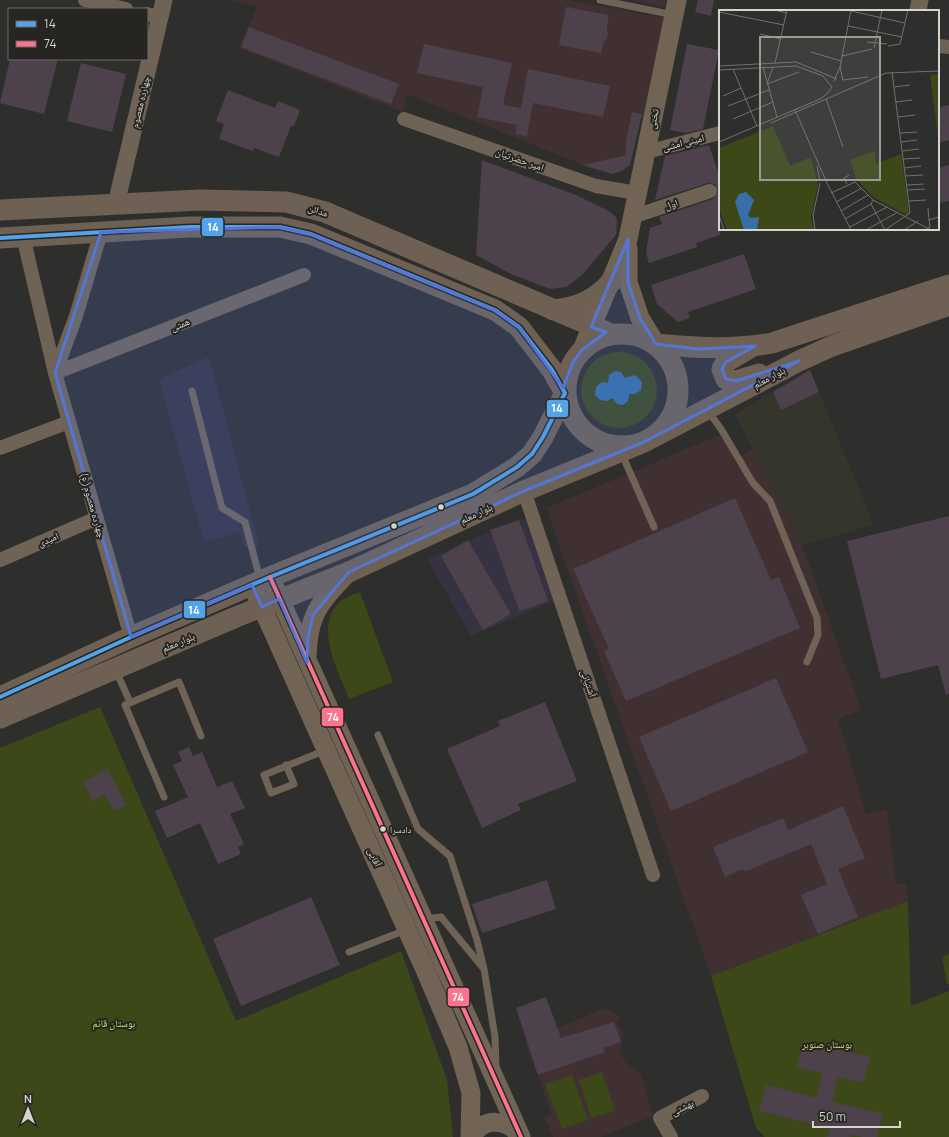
<svg xmlns="http://www.w3.org/2000/svg" width="949" height="1137" font-family="Manrope,'Noto Naskh Arabic',sans-serif">
<rect width="100%" height="100%" fill="#2e2e2c"/>
<path fill="#363241" d="M209,357L259,545L244,548L240,532L204,542L159,379Z
M519,519L530,522L556,600L471,636L427,559Z"/>
<path fill="#36352c" d="M810,370L874,525L802,545L735,414Z"/>
<path fill="#413032" d="M231,0H569L664,18L643,115L632,113L626,141L632,153L583,165L407,94L403,112L239,48L257,7Z
M629,0H667L665,7Z
M727,432L741,456L753,449L802,545L861,710L838,719L866,814L887,810L896,884H906L908,901L711,976L546,508Z
M605,1008L621,1018L616,1023L623,1033L620,1053L626,1063L641,1075L653,1116L600,1137H553L544,1117L552,1114L525,1041Z"/>
<path fill="#3d4819" d="M581 390a38 38 0 1 1 76 0a38 38 0 1 1-76 0Z
M360,592L393,682L349,699C339,672 312,625 341,601C346,597 354,594 360,592Z
M100,707L236,1021L401,951L447,1080L453,1137H0V748Z
M908,901L911,1006L949,991V1137H765L756,1128L711,976Z
M949,954V984H947L942,957Z
M602,1072L615,1111L591,1118L579,1080Z
M572,1075L588,1120L562,1129L545,1084Z"/>
<path fill="#3570a7" d="M615,371L621,372L625,378L635,375L642,382L641,390L635,394H629L628,401L623,405L617,404L612,398L607,401L600,400L595,395L596,387L602,382L608,383L609,375Z"/>
<path fill="#4d424b" d="M698,0H714L711,16L695,12Z
M566,7L609,15L607,25L608,35L603,45L601,53L559,45Z
M249,27L399,84L391,104L241,47Z
M424,44L512,63L503,105L521,108L528,69L610,86L603,117L533,103L527,136L515,134L517,125L477,117L483,87L417,73Z
M687,44L719,50L703,129L686,133L670,130Z
M10,59H58L44,114L0,103Z
M81,63L126,74L112,132L67,121Z
M228,90L275,108L278,101L300,110L294,126H291L279,157L254,148L253,151L219,139L224,124L216,121Z
M949,105V140L938,143V108Z
M632,112L642,114L630,165L622,171L612,174L583,165L626,155V141Z
M709,145L720,178V235L696,243L697,247L649,263L646,253L650,228L662,224L659,217L713,199L718,192L715,184L708,183L655,200L665,156Z
M482,160L576,195L607,210L615,216L617,221L616,235L581,276L566,287L550,289L511,274L476,255Z
M949,165V201L938,203V168Z
M744,254L756,289L688,312L690,318L678,322L657,304L651,285Z
M810,370L819,392L781,410L773,392Z
M735,498L771,580L779,577L800,628L626,701L604,651L609,649L573,569Z
M949,516V694L946,695L938,665L881,679L847,541Z
M519,520L548,601L523,610H519L490,530Z
M468,540L511,614L483,630L441,556Z
M776,678L808,752L671,811L639,737Z
M545,702L577,781L518,804L521,810L482,828L447,749L500,726L498,721Z
M189,747L193,756L202,752L217,787L232,781L245,808L230,814L244,844L238,847L241,854L218,864L200,823L167,838L155,811L188,797L173,765L182,761L178,752Z
M108,769L126,805L114,811L105,794L93,801L83,782Z
M843,806L865,858L838,869L858,917L818,934L801,895L827,884L811,844L744,872L743,869L725,877L713,847L783,818L788,830Z
M547,880L556,909L482,933L472,904Z
M311,897L340,965L241,1006L213,939Z
M546,997L561,1038L614,1022L621,1042L603,1048L605,1052L538,1075L516,1008Z
M804,1040L870,1057L863,1083L838,1077L832,1102L883,1114L877,1137H863L851,1134L850,1137H827L830,1128L759,1111L766,1085L816,1098L822,1073L797,1067Z"/>
<g fill="none" stroke-linecap="round" stroke-linejoin="round">
<path stroke="#6f6356" stroke-width="7" d="M600,0L674,15
M192,391L222,508L245,522L260,579
M708,411L721,429L753,483L770,501L817,618L818,635L807,662
M621,452L654,527
M116,671L130,702
M378,735L418,829L450,856L477,940L484,969
M286,765L294,784L271,793L264,775L326,750
M164,797L125,705L179,682L201,736
M425,919L441,917L484,969L495,1037L496,1066
M349,952L406,930"/>
<path stroke="#6f6356" stroke-width="14" d="M85,0L126,9
M147,14L160,17
M938,46L949,47
M404,119L596,186L637,193
M646,152L720,133
M632,217L710,191
M23,236L55,373L131,637
M55,373L304,275
M55,373L76,316L101,232
M0,448L69,422
M524,491L653,875
M0,560L97,518
M671,1137L660,1118L702,1096"/>
<path stroke="#6f6356" stroke-width="17" d="M918,11L920,0
M116,204L164,0"/>
<path stroke="#716455" stroke-width="19" d="M628,248V282L640,318L656,344
M582,350L628,239L677,0
M270,577L521,1137
M252,585L426,972L458,1047L471,1093L470,1137
M307,658C308,615 319,602 349,572
M472,1137C482,1116 510,1119 520,1137"/>
<path stroke="#6e6153" stroke-width="21" d="M0,210L200,200L286,202L325,212L611,334
M0,238L190,227H280L311,234L495,310L519,327L552,370L565,393L543,437L532,454L517,467L473,494L270,577L131,637L0,697
M553,310C577,308 595,300 611,282
M566 390a56 56 0 1 1 112 0a56 56 0 1 1-112 0Z
M656,344C695,348 733,350 772,343L949,285
M750,348L726,362L722,369L726,379L736,381L759,374
M0,718L236,617L349,572L524,491L644,442L799,361L832,346L949,305"/>
<defs>
<path id="bus-1" d="M0,238L190,227H280L311,234L495,310L519,327L552,370L565,393L543,437L532,454L517,467L473,494L270,577L131,637L0,697"/>
<path id="bus-2" d="M270,577L521,1137"/>
</defs>
<use href="#bus-1" stroke="#262521" stroke-width="7"/>
<use href="#bus-2" stroke="#262521" stroke-width="7"/>
<use href="#bus-1" stroke="#53a3e8" stroke-width="4"/>
<use href="#bus-2" stroke="#fc738d" stroke-width="4"/>
</g>
<path fill="#5476d6" fill-opacity="0.2" stroke="#5476d6" stroke-width="3" stroke-linejoin="round" d="M280,227L311,234L495,310L519,327L563,388L573,362L582,350L606,332L591,327L628,239V282L640,318L656,344L698,349L755,346L726,362L722,369L726,379L736,381L799,361L644,442L524,491L349,572L313,615L308,638L307,663L279,599L262,607L252,585L131,637L55,373L101,232Z"/>
<g fill="#d4d4d1" stroke="#262521" stroke-width="1.5">
<circle cx="441" cy="507" r="3.5"/>
<circle cx="394" cy="526" r="3.5"/>
<circle cx="383" cy="829" r="3.5"/>
</g>
<g text-anchor="middle" stroke-width="4" stroke-linejoin="round" paint-order="stroke">
<g font-size="9" fill="#d4d4d1" stroke="#262521" text-anchor="start">
<text x="390" y="833">دادسرا</text>
</g>
<g font-size="10" fill="#d4d4d1" stroke="#262521">
<text transform="translate(140 102) rotate(-77)" y="4">چهارده معصوم</text>
<text transform="translate(653 119) rotate(-79)" y="4">تختی</text>
<text transform="translate(683 142) rotate(-14)" y="4">امینی امشی</text>
<text transform="translate(520 159) rotate(19)" y="4">امیر حضرتیان</text>
<text transform="translate(671 204) rotate(-18)" y="4">اول</text>
<text transform="translate(318 210) rotate(17)" y="4">مدائن</text>
<text transform="translate(180 324) rotate(-21)" y="4">همتی</text>
<text transform="translate(769 377) rotate(-28)" y="4">بلوار معلم</text>
<text transform="translate(93 505) rotate(74)" y="4">چهارده معصوم(ع)</text>
<text transform="translate(476 513) rotate(-25)" y="4">بلوار معلم</text>
<text transform="translate(48 539) rotate(-23)" y="4">امیدی</text>
<text transform="translate(178 642) rotate(-23)" y="4">بلوار معلم</text>
<text transform="translate(589 683) rotate(71)" y="4">آشتیانی</text>
<text transform="translate(375 857) rotate(66)" y="4">آقایی</text>
<text transform="translate(682 1107) rotate(-27)" y="4">بهشتی</text>
</g>
<g font-size="10" fill="#c5e470" stroke="#262521">
<text x="114" y="1027">بوستان قائم</text>
<text x="827" y="1048">بوستان صنوبر</text>
</g>
</g>
<g transform="translate(719 10)">
<rect width="220" height="220" fill="#2e2e2c"/>
<path d="M220,64V134L211,65ZM54,116L71,156L92,147L99,174L92,208L95,220H8L0,198V138ZM156,141L157,154L182,144L190,203L188,205L154,187L137,169L131,150Z" fill="#3d4819"/>
<path d="M27,182L35,190L29,205L32,208L40,207L38,220H25L16,192L20,184Z" fill="#3570a7"/>
<path fill="none" stroke="#70706e" stroke-width="1" d="M55,0L68,3M132,1L186,13M0,2L65,15M129,16L183,27M41,24L62,29M148,32L168,34M169,36L181,34L189,0M155,38L163,0M92,42L122,51M123,46L153,39M56,53L68,0M0,56L77,52L118,69M44,57L58,107M121,57L124,70L149,67M14,59L38,116M0,60L77,56L104,66L113,77L108,84L101,89L0,132M115,71L121,57L132,0M48,74L80,62M48,74L54,57M175,77L191,75M4,86L22,78M107,89L124,137M177,92L193,90M9,96L50,80M76,100L107,171M179,107L196,105M14,109L54,92M52,113L167,63L220,61M181,123L198,122M182,132L198,130M183,141L200,139M184,149L201,148M98,156L101,171M185,158L202,156M186,166L204,165M107,171L132,220M128,174L125,168L130,165M188,175L205,174M188,180L206,179M112,183L136,172L154,190L212,220M154,190L152,194L166,220M190,191L207,190M117,192L143,178M209,198L210,210M122,201L149,185M0,205L5,220M126,209L152,194M131,217L168,197M96,220L94,205L101,173M147,220L179,202M166,220L191,203L173,62M185,220L199,211M206,220L211,217L210,210L220,207"/>
<path fill="#9a9a97" fill-opacity="0.15" stroke="#9a9a97" stroke-width="2" d="M41,27H161V170H41Z"/>
<rect width="220" height="220" fill="none" stroke="#d4d4d1" stroke-width="2"/>
</g>
<g stroke="#262521" stroke-width="1.5">
<rect x="201" y="217" width="23" height="20" rx="4" fill="#53a3e8"/>
<rect x="546" y="399" width="23" height="19" rx="4" fill="#53a3e8"/>
<rect x="183" y="600" width="23" height="19" rx="4" fill="#53a3e8"/>
<rect x="321" y="707" width="23" height="20" rx="4" fill="#fc738d"/>
<rect x="447" y="987" width="23" height="20" rx="4" fill="#fc738d"/>
</g>
<g font-size="11" text-anchor="middle" font-weight="bold" fill="#fff">
<text x="213" y="231">14</text>
<text x="557" y="412">14</text>
<text x="194" y="614">14</text>
<text x="333" y="721">74</text>
<text x="458" y="1001">74</text>
</g>
<rect x="8" y="8" width="140" height="52" fill="#262521" stroke="#6c6b67"/>
<rect x="16" y="21" width="20" height="6" fill="#53a3e8" stroke="#6c6b67"/>
<text x="44" y="28" font-size="12" fill="#d4d4d1">14</text>
<rect x="16" y="41" width="20" height="6" fill="#fc738d" stroke="#6c6b67"/>
<text x="44" y="48" font-size="12" fill="#d4d4d1">74</text>
<g transform="translate(28 1109)" stroke="#262521" stroke-width="3" paint-order="stroke">
<path d="M0-3L7 15L0 10L-7 15Z" fill="#d4d4d1"/>
<text y="-6" font-size="11" font-weight="bold" text-anchor="middle" fill="#d4d4d1">N</text>
</g>
<path d="M813 1121v6h87v-6" fill="none" stroke="#d4d4d1" stroke-width="2"/>
<text x="819" y="1121" font-size="12" fill="#d4d4d1" stroke="#262521" stroke-width="3" paint-order="stroke">50 m</text>
</svg>
